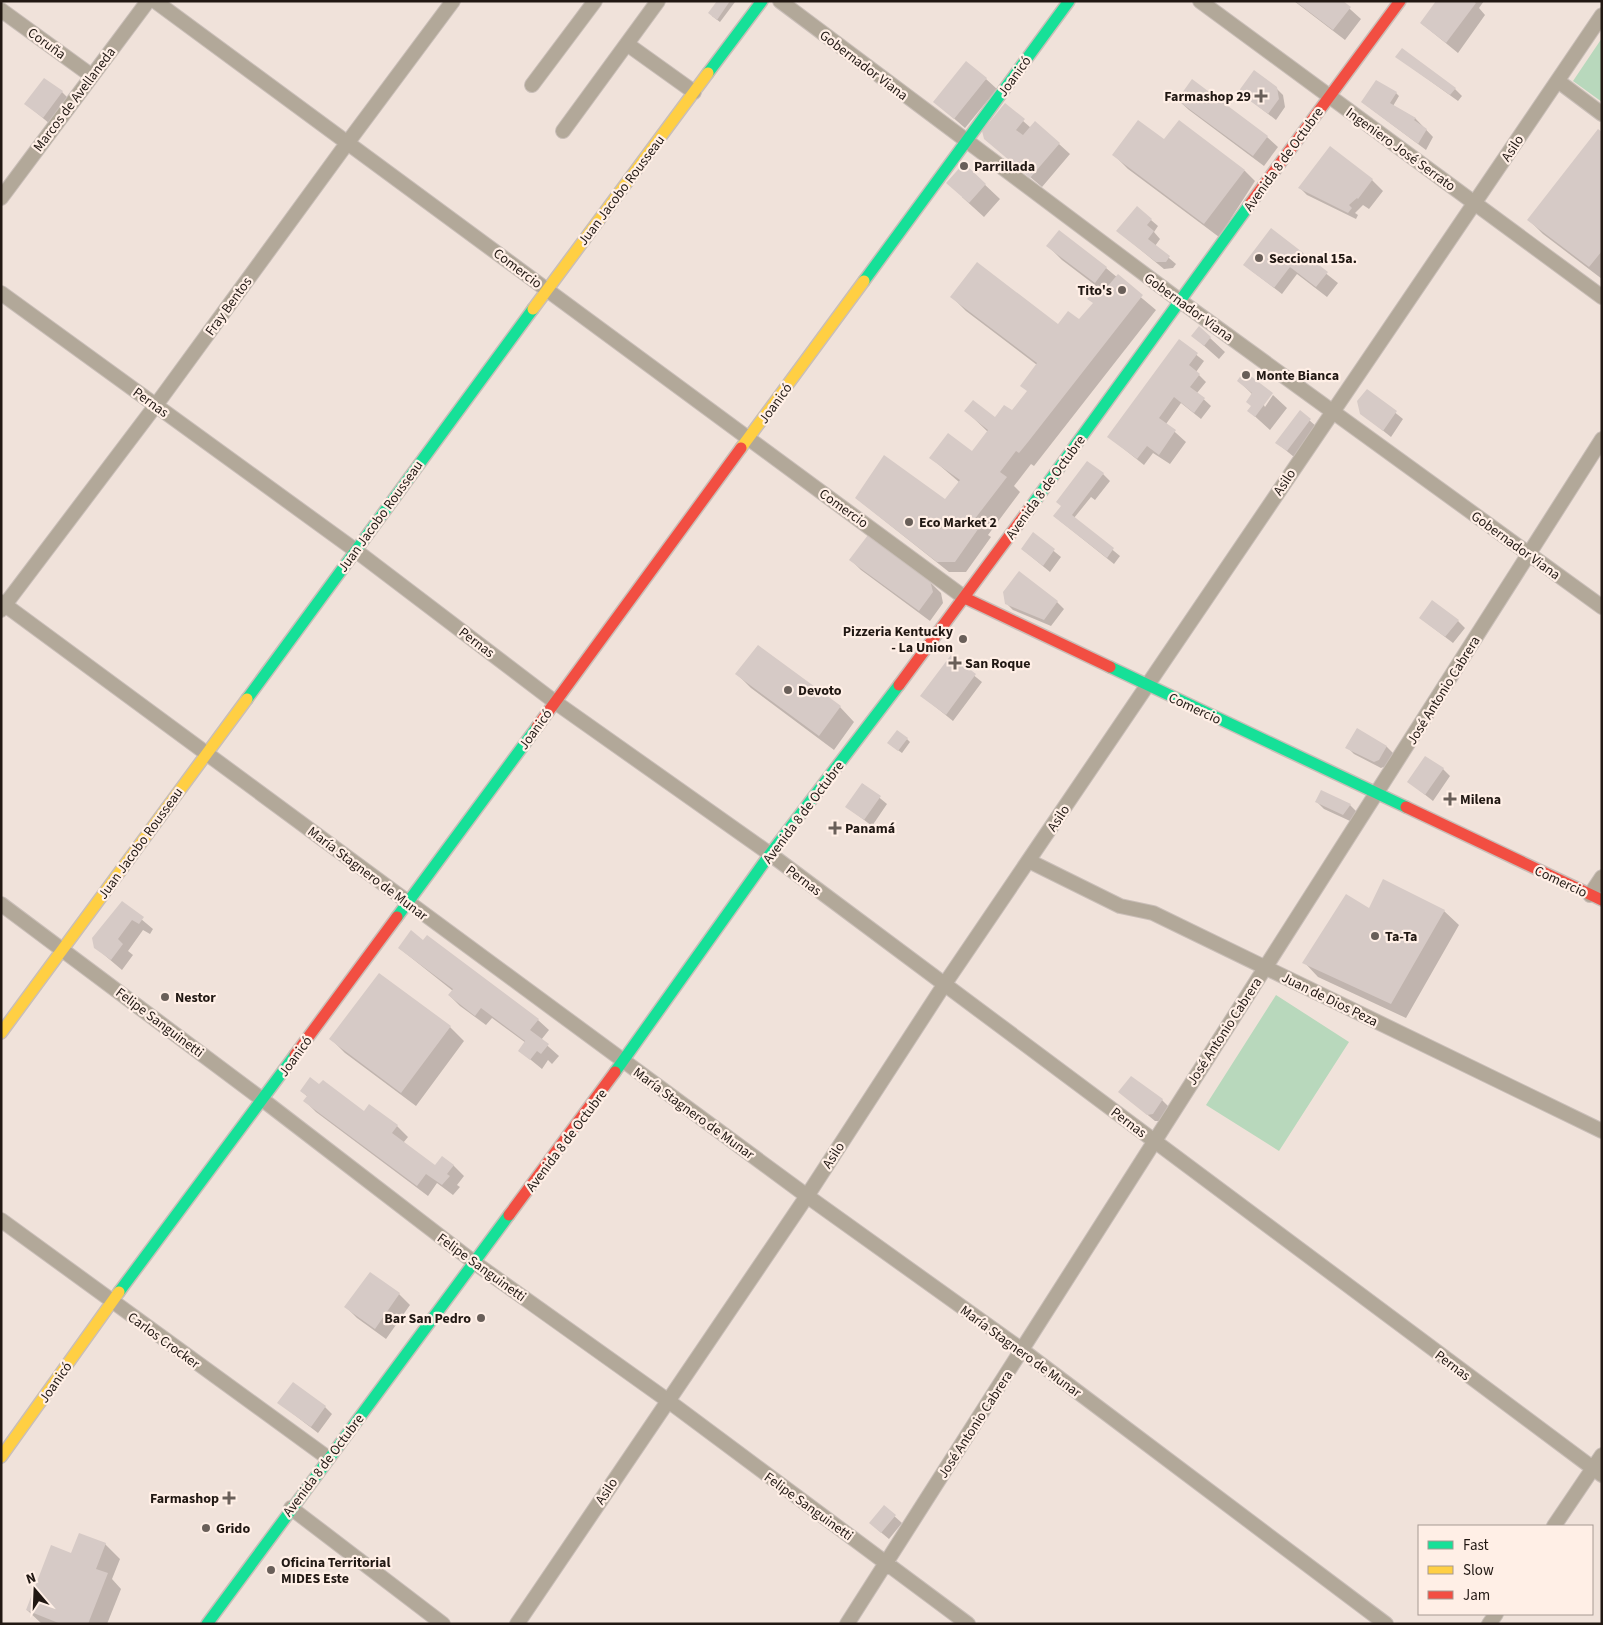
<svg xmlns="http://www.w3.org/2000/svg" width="1603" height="1625" font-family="'Source Sans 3',sans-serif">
<rect width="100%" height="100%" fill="#f0e2da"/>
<path fill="#b8d8bc" d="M1602,38V102L1573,81Z
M1276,995L1349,1042L1279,1151L1206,1105Z"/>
<path fill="#0003" d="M718,1L735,2L720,22L712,16Z
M1294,1H1341L1361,19L1345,40Z
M1438,1H1484L1479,8L1485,15L1458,53L1421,23Z
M1397,57L1455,89L1462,96L1458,101Z
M986,79L997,89L965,128L935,102Z
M1276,88L1283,95L1285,107L1276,120L1240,92Z
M62,92L69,99L50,124L26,104Z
M1396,93L1399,96L1393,106L1415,118L1433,137L1426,150L1362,102Z
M1178,100L1267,137L1278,147L1264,166L1189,110Z
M1005,105L1031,128L1059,144L1070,154L1042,187L985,139Z
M1602,133V279L1543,234L1529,220Z
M1168,145L1245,171L1255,181L1219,237L1128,169L1114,155Z
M964,165L1000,199L984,217L962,197Z
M1372,180L1383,191L1369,209L1363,205L1355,213L1358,215L1356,219L1307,195L1300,188Z
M1137,208L1158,226L1154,232L1160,239L1155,246L1176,264L1173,268L1164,269L1125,237Z
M1271,230L1338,283L1327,297L1297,274L1282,294L1252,271Z
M1048,246L1106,268L1156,310L1034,466L1031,464L1014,486L1020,492L988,535L991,537L966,572H949L856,498L950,504L959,482L931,458L972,453L988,432L966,411L995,418L1012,412L1028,392L1037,365L966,311L952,297L1058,325L1080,321L1104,292L1062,260Z
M1193,336L1210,338L1225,352L1219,359Z
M1179,341L1204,361L1196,372L1206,382L1197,393L1211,406L1201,419L1181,403L1166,424L1186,442L1170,464L1153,453L1144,465L1109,437Z
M1245,373L1265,407L1273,395L1287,408L1270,430L1249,411L1252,406L1253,395L1239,381Z
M1367,390L1403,419L1391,437L1361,413Z
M1300,412L1317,427L1294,457L1277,443Z
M1103,474L1110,481L1095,500L1091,497L1074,518L1120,556L1114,564L1054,516L1062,506Z
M1033,534L1061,557L1050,572L1022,549Z
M851,560L929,581L941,593L943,603L930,621L861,570Z
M1057,602L1064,609L1051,626L1013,610L1006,603Z
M1458,621L1465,628L1453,643L1428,624Z
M758,646L840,707L854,722L834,750L751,688L737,674Z
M951,657L982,682L953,721L922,696Z
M1357,729L1387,747L1394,754L1386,766L1381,768L1354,754L1347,747Z
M907,739L910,742L902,753L892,746Z
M1443,769L1450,776L1433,801L1409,782Z
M863,784L887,804L872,826L847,807Z
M1317,802L1350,805L1357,812L1350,821L1324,809Z
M122,903L153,929L150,934L143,930L128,951L133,955L122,970L95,947Z
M1369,910L1444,911L1459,925L1406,1018L1318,977L1304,962Z
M399,948L538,1020L549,1030L541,1040L559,1056L552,1064L548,1060L542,1069L520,1051L526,1043L492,1018L486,1025L460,1006L449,995L453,991Z
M450,1027L464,1041L416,1106L345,1053L331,1039Z
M301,1091L397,1126L408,1137L403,1143L435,1167L453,1165L464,1176L457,1185L460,1187L453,1195L437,1183L428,1196L316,1112L305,1101L308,1097Z
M1120,1092L1162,1100L1169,1107L1160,1121H1155Z
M370,1273L399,1294L410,1305L386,1339L357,1318L346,1307Z
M279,1403L325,1407L332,1414L318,1433Z
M884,1507L902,1523L889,1539L877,1529Z
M105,1544L120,1559L112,1579L121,1589L107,1624H42L27,1610L72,1555Z"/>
<path fill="#d6cac6" d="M717,1H730L717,20L708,13Z
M1295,1H1343L1351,7L1333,30Z
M1436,1H1473L1476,3L1446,43L1420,23Z
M1402,48L1456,88L1450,95L1395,57Z
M966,61L987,78L954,119L933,102Z
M1254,70L1277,87L1279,99L1268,114L1238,92Z
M44,78L63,91L43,118L24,104Z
M1192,79L1268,136L1253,156L1177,100Z
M1376,80L1397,92L1390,103L1416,118L1414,120L1427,129L1418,144L1361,102Z
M1005,103L1025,119L1016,130L1023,135L1035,121L1060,143L1030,178L984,139L982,131Z
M1138,120L1164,139L1179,120L1245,170L1204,224L1112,155Z
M1598,129L1602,132V251L1589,267L1527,220Z
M1330,146L1373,179L1358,199L1357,198L1349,205L1352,208L1348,213L1298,188Z
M964,163L986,184L969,203L946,183Z
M1137,206L1152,219L1147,225L1154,231L1148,239L1170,256L1166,262H1156L1116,231Z
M1271,228L1328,272L1316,287L1290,267L1274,288L1243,265Z
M1059,230L1107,267L1095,283L1046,246Z
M977,262L1058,324L1068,311L1079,319L1093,303L1087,299L1096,288L1102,293L1118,274L1143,295L1028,442L1019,453L1016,451L1000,472L1007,477L974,520L981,525L955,562H937L855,498L884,455L945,499L960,480L929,458L948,433L972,451L988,430L964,411L973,400L995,417L1004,405L1012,410L1027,391L1020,386L1037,363L950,297Z
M1199,326L1211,337L1204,346L1191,336Z
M1179,339L1198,353L1189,365L1200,374L1190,387L1205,398L1194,413L1174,397L1159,418L1176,430L1159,455L1147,446L1137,459L1107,437Z
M1244,371L1273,393L1255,417L1247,411L1251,406L1246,402L1252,393L1237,381Z
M1367,389L1397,411L1383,431L1360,414L1357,401Z
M1300,410L1311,419L1287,451L1275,443Z
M1087,461L1104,473L1072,515L1114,548L1107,558L1053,516L1061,506L1056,502Z
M1033,532L1055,549L1043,566L1021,549Z
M868,535L930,580L933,592L919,611L849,560Z
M1019,571L1058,601L1044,620L1005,604L1003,592Z
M1432,600L1459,620L1445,637L1419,618Z
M758,645L841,706L819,736L735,674Z
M951,655L976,674L946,715L920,696Z
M1357,728L1387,746L1379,760L1374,762L1345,748Z
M897,730L908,738L898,751L887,743Z
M1425,756L1444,768L1425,795L1407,782Z
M862,783L881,796L864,820L845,807Z
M1321,790L1351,804L1343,815L1315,802Z
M1383,879L1445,910L1391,1004L1302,963L1346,894L1369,908Z
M122,901L144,917L139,924L132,920L118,939L123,944L111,960L94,948L92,938Z
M411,930L423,940L427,935L539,1019L530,1030L549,1044L541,1054L537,1051L530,1060L518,1051L525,1041L481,1008L475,1016L448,995L453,989L398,948Z
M379,973L451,1026L401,1093L329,1039Z
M1131,1076L1163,1099L1153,1114L1147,1115L1118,1092Z
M310,1077L319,1084L323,1080L364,1111L369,1104L398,1125L392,1133L435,1165L442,1156L454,1165L447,1174L450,1176L442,1185L426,1174L417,1186L303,1101L307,1096L300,1091Z
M370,1272L400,1293L375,1329L344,1307Z
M293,1382L326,1406L311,1427L277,1403Z
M884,1505L896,1515L881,1533L869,1523Z
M79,1533L106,1543L96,1569L108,1573L88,1624H61L26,1610L51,1545L71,1553Z"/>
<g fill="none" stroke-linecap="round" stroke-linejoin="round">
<defs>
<path id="street" d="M155,1L965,598
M780,1L1179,300L1602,607
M1200,1L1602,297
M1,10L92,76
M627,44L694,92
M1558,81L1602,114
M532,85L595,1
M563,131L658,1
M1,198L148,1
M1,293L355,550L555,702L770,854L1602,1475
M1,602L807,1196L1022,1350L1386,1624
M1,610L156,405L348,142L453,1
M1029,861L1120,906L1153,913L1602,1131
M1590,895L1602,877
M1,904L263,1100L475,1263L667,1400L968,1624
M1,1220L328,1458
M291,1508L443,1624
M1554,1526L1602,1455
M517,1624L807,1196L944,985L1602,15
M847,1624L1602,439
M1489,1624L1496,1614"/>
<path id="fast" d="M708,73L762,1
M864,281L1069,1
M1030,508L1250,204
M1110,667L1406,807
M247,699L533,309
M397,917L537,727
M615,1072L770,854L899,685
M119,1292L295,1055
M207,1624L509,1215"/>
<path id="slow" d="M533,309L708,73
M741,448L864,281
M1,1033L247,699
M1,1457L119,1292"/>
<path id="jam" d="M1250,204L1400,1
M965,598L1110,667
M899,685L1030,508
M537,727L741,448
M1406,807L1602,900
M295,1055L397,917
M509,1215L615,1072"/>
</defs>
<use href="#street" stroke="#c9beb8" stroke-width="16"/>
<use href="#fast" stroke="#c9beb8" stroke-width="14"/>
<use href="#slow" stroke="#c9beb8" stroke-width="14"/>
<use href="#jam" stroke="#c9beb8" stroke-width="14"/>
<use href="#street" stroke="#b2a899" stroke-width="14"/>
<use href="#fast" stroke="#16e098" stroke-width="11"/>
<use href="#slow" stroke="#ffcf43" stroke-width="11"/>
<use href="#jam" stroke="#f24e42" stroke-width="11"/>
</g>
<g fill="#695f59" stroke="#ffefe6" stroke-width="2">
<path d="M1258.5 88.5h5v5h5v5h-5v5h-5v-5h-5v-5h5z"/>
<circle cx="964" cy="166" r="5"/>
<circle cx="1259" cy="258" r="5"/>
<circle cx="1122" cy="290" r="5"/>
<circle cx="1246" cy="375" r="5"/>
<circle cx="909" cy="522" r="5"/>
<circle cx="963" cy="639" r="5"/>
<path d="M952.5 655.5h5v5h5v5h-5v5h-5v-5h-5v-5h5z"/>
<circle cx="788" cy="690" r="5"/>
<path d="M1447.5 791.5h5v5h5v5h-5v5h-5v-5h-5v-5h5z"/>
<path d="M832.5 820.5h5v5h5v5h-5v5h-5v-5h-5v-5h5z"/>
<circle cx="1375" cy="936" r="5"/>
<circle cx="165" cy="997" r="5"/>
<circle cx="481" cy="1318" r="5"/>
<path d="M226.5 1490.5h5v5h5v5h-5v5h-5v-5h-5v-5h5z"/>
<circle cx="206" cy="1528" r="5"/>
<circle cx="271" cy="1570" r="5"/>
</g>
<g text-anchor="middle" stroke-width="4.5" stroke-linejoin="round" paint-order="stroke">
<g font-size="14" fill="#211813" stroke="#ffefe6">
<text transform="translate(47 43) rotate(36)" y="5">Coruña</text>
<text transform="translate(864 65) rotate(37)" y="5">Gobernador Viana</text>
<text transform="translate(1014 76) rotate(-54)" y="5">Joanicó</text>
<text transform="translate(74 99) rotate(-53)" y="5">Marcos de Avellaneda</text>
<text transform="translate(1512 148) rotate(-56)" y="5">Asilo</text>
<text transform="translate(1401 149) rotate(36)" y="5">Ingeniero José Serrato</text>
<text transform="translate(1283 159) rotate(-54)" y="5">Avenida 8 de Octubre</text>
<text transform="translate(621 190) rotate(-53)" y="5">Juan Jacobo Rousseau</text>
<text transform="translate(518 268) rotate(37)" y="5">Comercio</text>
<text transform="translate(228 306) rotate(-54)" y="5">Fray Bentos</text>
<text transform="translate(1189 307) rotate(36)" y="5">Gobernador Viana</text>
<text transform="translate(151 402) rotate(36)" y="5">Pernas</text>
<text transform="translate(775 403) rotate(-54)" y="5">Joanicó</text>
<text transform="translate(1284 482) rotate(-56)" y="5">Asilo</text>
<text transform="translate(1045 487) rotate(-54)" y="5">Avenida 8 de Octubre</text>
<text transform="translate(844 508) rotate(36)" y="5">Comercio</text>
<text transform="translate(380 516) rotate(-54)" y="5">Juan Jacobo Rousseau</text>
<text transform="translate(1516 545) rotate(36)" y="5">Gobernador Viana</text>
<text transform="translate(477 642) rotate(37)" y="5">Pernas</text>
<text transform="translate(1443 690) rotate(-58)" y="5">José Antonio Cabrera</text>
<text transform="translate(1195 708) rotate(25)" y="5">Comercio</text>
<text transform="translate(535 729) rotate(-54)" y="5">Joanicó</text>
<text transform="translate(803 812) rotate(-53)" y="5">Avenida 8 de Octubre</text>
<text transform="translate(1058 818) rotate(-56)" y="5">Asilo</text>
<text transform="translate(140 843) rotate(-54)" y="5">Juan Jacobo Rousseau</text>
<text transform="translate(368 873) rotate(37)" y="5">María Stagnero de Munar</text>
<text transform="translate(804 880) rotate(37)" y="5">Pernas</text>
<text transform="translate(1561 881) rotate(25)" y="5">Comercio</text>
<text transform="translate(1330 999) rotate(26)" y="5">Juan de Dios Peza</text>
<text transform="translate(160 1022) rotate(37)" y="5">Felipe Sanguinetti</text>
<text transform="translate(1224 1031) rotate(-57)" y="5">José Antonio Cabrera</text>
<text transform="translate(295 1056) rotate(-54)" y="5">Joanicó</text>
<text transform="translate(694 1113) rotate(36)" y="5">María Stagnero de Munar</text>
<text transform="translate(1129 1122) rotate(37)" y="5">Pernas</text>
<text transform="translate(566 1140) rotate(-53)" y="5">Avenida 8 de Octubre</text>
<text transform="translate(833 1155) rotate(-57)" y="5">Asilo</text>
<text transform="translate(482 1267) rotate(36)" y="5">Felipe Sanguinetti</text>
<text transform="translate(164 1340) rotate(36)" y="5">Carlos Crocker</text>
<text transform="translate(1021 1351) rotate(36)" y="5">María Stagnero de Munar</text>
<text transform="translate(1453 1365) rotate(37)" y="5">Pernas</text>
<text transform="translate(55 1382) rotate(-55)" y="5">Joanicó</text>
<text transform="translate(975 1424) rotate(-57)" y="5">José Antonio Cabrera</text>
<text transform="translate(323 1465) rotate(-53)" y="5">Avenida 8 de Octubre</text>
<text transform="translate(606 1491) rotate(-56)" y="5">Asilo</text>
<text transform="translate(809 1506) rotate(36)" y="5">Felipe Sanguinetti</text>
</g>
<g font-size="14" font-weight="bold" fill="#211813" stroke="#ffefe6" text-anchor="start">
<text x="1251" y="101" text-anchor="end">Farmashop 29</text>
<text x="974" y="171">Parrillada</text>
<text x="1269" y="263">Seccional 15a.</text>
<text x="1112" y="295" text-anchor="end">Tito's</text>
<text x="1256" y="380">Monte Bianca</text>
<text x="919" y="527">Eco Market 2</text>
<text x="953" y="636" text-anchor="end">Pizzeria Kentucky<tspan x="953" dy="16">- La Union</tspan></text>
<text x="965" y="668">San Roque</text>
<text x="798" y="695">Devoto</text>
<text x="1460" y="804">Milena</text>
<text x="845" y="833">Panamá</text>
<text x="1385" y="941">Ta-Ta</text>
<text x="175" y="1002">Nestor</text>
<text x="471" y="1323" text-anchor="end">Bar San Pedro</text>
<text x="219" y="1503" text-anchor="end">Farmashop</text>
<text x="216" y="1533">Grido</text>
<text x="281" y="1567">Oficina Territorial<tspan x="281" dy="16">MIDES Este</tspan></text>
</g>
</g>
<rect width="1603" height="1625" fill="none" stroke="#211813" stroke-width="5"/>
<rect x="1418" y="1525" width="175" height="90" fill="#ffefe6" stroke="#a69992"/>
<rect x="1428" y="1541" width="25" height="8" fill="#16e098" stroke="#a69992"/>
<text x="1463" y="1550" font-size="15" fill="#211813">Fast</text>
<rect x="1428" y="1566" width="25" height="8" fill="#ffcf43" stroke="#a69992"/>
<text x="1463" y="1575" font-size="15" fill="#211813">Slow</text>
<rect x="1428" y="1591" width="25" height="8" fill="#f24e42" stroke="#a69992"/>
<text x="1463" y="1600" font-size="15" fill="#211813">Jam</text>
<g transform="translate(35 1590) rotate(341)" stroke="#ffefe6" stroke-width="4" paint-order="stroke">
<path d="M0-4L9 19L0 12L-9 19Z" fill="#211813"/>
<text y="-8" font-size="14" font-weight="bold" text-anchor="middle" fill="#211813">N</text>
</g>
</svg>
